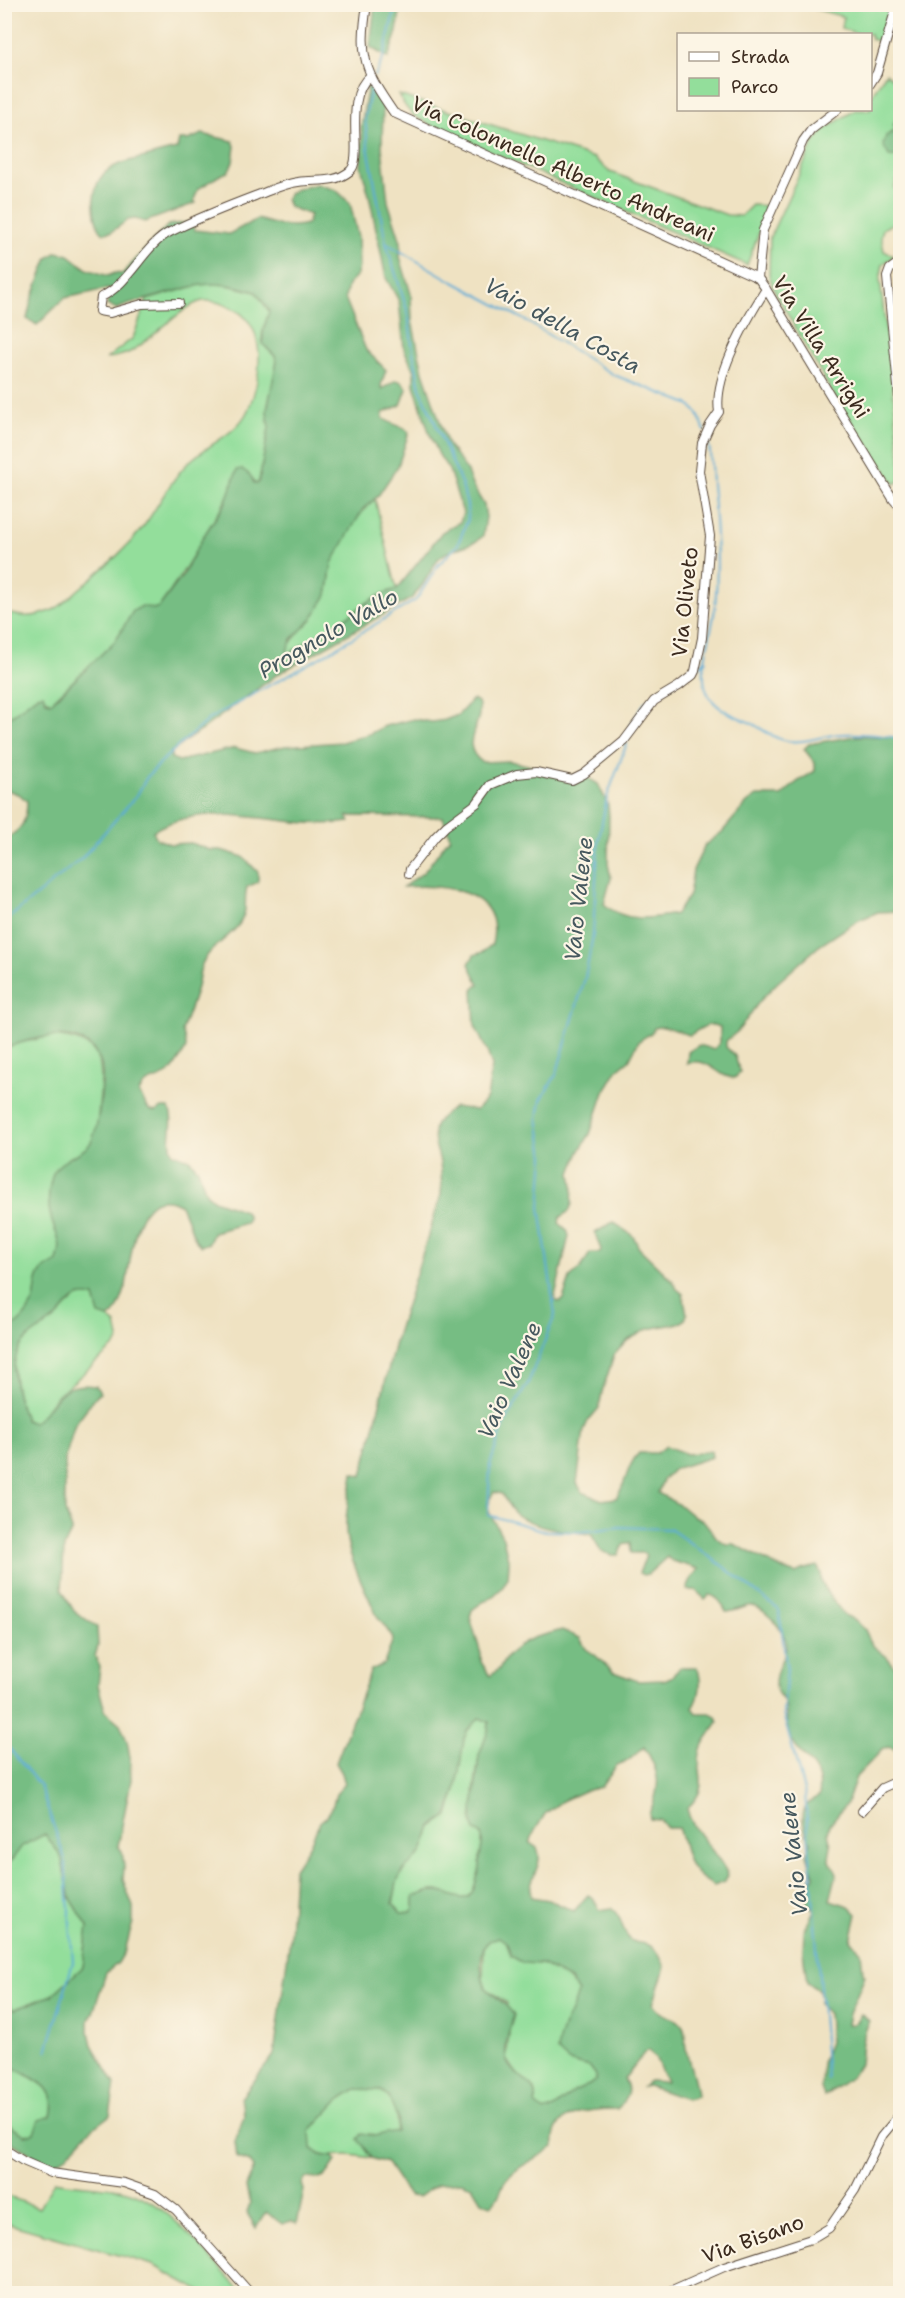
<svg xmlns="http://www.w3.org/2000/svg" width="905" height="2298" font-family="'Shantell Sans',sans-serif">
<rect width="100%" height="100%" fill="#fcf5e5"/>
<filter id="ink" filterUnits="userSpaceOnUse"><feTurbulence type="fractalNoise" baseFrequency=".0167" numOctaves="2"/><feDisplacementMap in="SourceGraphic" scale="12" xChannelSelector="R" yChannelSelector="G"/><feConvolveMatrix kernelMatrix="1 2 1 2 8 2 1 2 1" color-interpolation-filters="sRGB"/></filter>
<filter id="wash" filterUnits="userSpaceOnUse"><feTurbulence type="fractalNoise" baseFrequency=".008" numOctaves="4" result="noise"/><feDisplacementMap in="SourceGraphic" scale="24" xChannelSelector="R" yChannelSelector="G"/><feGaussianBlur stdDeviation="1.35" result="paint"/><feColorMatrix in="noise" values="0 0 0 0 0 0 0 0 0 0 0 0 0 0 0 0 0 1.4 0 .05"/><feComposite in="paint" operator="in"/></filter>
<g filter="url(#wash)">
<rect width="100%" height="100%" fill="#efe2c2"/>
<path fill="#93de9b" stroke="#67845c" stroke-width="1.5" d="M801,5H894L882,43L871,39L870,34H858L841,28L844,17Z
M886,73L900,85V114H898L900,127L886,136L900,157V174L894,188L900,192V219L883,229L881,236L884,251L894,256L883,264L880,280L900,454V481L895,484L837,401L775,292L769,275L770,237L814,142L825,129L855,110H870L871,96Z
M399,95L594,158L610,172L727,215L741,216L752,205L769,206L747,265L437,128C417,118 409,116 399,95Z
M205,283L227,285L256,292L269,311C267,321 258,337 264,345C269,352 275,353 277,361L267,410L269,428L259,481L257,484L254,483L252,478L234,477C230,500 215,516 204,536C190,561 176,584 159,607L153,609L142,606L128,621L115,641L51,702L38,694L21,710L5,718V611C20,619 37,617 53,610C62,606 70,597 78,590C100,571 125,551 143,527C159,506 168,483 187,464C205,445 237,435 248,410C262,378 269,322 229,307C221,303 212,300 203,301C183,304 148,344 128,353C121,356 113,357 106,359L133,338L147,300Z
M375,499L397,590C384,592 364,603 355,612L290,653L286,651C296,630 317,617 326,595C331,585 329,574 331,564C336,546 361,511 375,499Z
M51,1036C102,1040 104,1059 99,1104C98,1117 97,1134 90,1145C85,1151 73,1155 66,1160C63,1171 50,1212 52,1220C56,1240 65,1237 57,1262C52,1265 45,1267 41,1272C34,1282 37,1290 34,1300C28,1314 19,1326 5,1330L4,1049L15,1044Z
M83,1294L94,1297L99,1314L108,1318L116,1324L119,1338L115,1346L55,1398L40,1418L33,1423L25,1420C19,1403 9,1369 16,1352C23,1337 43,1328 55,1319C65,1310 70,1300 83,1294Z
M479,1717L489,1722L488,1731L479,1756L474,1791L475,1830L481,1834C485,1844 479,1852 480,1862C481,1870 477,1876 475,1885C469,1909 454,1894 437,1891C429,1890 421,1894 414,1897V1908L411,1912L401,1913L393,1904L397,1882L403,1871L422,1852L431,1827L448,1816L456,1790L464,1739L467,1731Z
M45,1834L61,1856L70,1897L88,1926L83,1967L52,1995L12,2010L5,1996L4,1869L22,1845Z
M499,1937L507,1943L511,1956C523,1963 526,1962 539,1964C554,1966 570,1980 578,1992L575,2008L563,2027L569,2061L590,2067L596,2075L595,2082L574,2092L554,2108L544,2112L535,2104C537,2085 531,2088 519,2076C515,2071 511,2065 506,2060L509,2034L506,2003L486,1988L483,1979L484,1947L490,1940Z
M4,2062C25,2078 60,2081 51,2116L34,2133L25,2135L5,2123Z
M356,2089C364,2089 375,2088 381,2091C395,2098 398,2119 396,2132L374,2136L369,2134L363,2147L371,2158C363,2157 355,2155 347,2155C330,2155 326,2160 310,2148V2131L339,2100Z
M54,2181C78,2186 103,2184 127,2191C171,2203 211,2262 244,2293H204L153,2265L5,2223V2195L39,2208Z"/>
<path fill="#76bd83" stroke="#587450" stroke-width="1.5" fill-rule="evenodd" d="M375,5H401L397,32L388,58L370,47Z
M368,84L383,105L382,147L388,202L401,242L400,257L411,294L412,321L423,372L448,445L466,469L472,485L484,505L486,517L483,536L475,542L446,553L438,559L423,584L412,598L278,674L204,728C196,735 188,738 183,743C178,747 176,749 171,752V758L179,761L235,748L255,753L285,746L342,742L369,734L385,726L414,719L432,722L445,720L458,715L473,699L478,702C486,724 456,743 482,762L510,761L531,766L546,775L585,776L598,784L608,805L609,816L608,864L611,878L604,904C625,923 650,919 676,914L689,895L693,870L705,845L722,832L747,803L757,796H781L797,782L815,771V763L804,749L809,744L856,736L900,737V911L878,912L857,921L819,946L776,984L759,1002L738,1031L726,1041V1047L735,1056L740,1072L735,1078C717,1078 710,1056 687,1063L688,1052L699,1045L713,1049L716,1047L720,1042V1027C707,1021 701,1029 690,1035C678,1032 666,1024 654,1028L651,1033L639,1041L629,1060L617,1070L604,1092L590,1134L579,1152L571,1173L573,1185L572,1204L569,1211L560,1218L559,1223L567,1230L569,1236L554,1300L559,1302L563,1299L570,1278L580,1269L590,1253H600L601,1250L595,1233L613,1222L633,1236L639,1248L673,1281L677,1289L683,1294L687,1314L685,1320L680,1323L648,1329L628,1340L614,1355L602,1392L599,1408L588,1421L584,1430L577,1483L582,1492L602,1500L616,1498C627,1483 626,1466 639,1453H657L666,1446L687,1454L711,1451L712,1457L674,1469L663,1480L658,1493L681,1506L694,1517L704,1521L717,1538L726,1544H734L784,1570L796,1574L802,1570L817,1566L821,1573V1581L832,1599L844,1615L855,1620L865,1630L872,1645L887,1657L900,1673V1751L888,1747L883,1749L856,1777L847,1803L830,1824L828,1833L831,1845L829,1858L837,1873L830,1900L849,1906L857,1914L851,1940L861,1952L863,1973L865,1975L849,2014L847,2024C855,2026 858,2020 861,2014L869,2021L862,2041L860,2064L850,2078L824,2096L821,2088L822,2063L830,2042L829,2025L828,2014L819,2003L821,1999L819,1990L807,1983L803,1951L804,1932L814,1910L806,1902L808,1891L814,1875L807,1855L811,1842C804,1833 799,1815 807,1805C810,1801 815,1800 819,1796C824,1763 800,1761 790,1737C786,1727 787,1715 785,1705C784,1698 775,1694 775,1685C775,1656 798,1653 778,1626C772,1618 758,1604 748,1606C741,1608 734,1612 726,1612C722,1604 718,1596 709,1595L705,1599L695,1590H687L692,1577L699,1569L672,1561L667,1557L648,1574L643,1575L639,1573L646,1556L644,1553H631L630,1542L623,1545L618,1555H611L601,1551L591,1534C569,1532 534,1528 516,1514C510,1509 506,1501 502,1494L494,1492L488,1505L489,1512L503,1538L509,1563L508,1578L502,1588L491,1598L483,1602L472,1610L470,1617L481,1654V1662L490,1676L499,1669L508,1655L523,1643L533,1638L562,1630L580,1638L586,1649L595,1655L613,1672L638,1681L664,1680L671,1677L681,1667H697C702,1679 701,1697 693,1708L697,1713H710L716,1716L718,1722C713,1729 706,1738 702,1746C692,1770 714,1785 687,1808C692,1834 718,1851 728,1875L725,1882L714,1886C683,1869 689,1856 678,1828H667L660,1820L650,1819L649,1814C661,1787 661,1773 644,1747L629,1760L617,1765L601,1787L584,1791L562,1801L545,1814L534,1832L530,1843L537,1848C545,1865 527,1878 531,1897L549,1900L574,1911L588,1895L593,1898L600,1910L611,1908C623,1918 620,1925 627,1936C634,1946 644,1941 652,1947C658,1952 662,1960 665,1967L653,2004C659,2015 670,2015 680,2023C685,2026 685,2034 685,2040C686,2060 696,2077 697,2096L686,2099L648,2086L643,2087L649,2081L666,2082L657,2061L649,2050L644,2053L624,2079C632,2091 626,2100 617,2109C592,2109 549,2111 554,2147C539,2158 518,2165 506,2180C500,2188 500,2199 491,2205L481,2201L472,2186L461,2182L438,2184L418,2197L409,2196L387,2163L371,2158L358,2139L362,2134L374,2136L396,2131L398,2120L388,2096L380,2090L356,2089L339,2100L310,2131L311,2148L320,2155L333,2157L336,2161C325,2177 327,2181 306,2178L302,2184L304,2190L297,2224L291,2221L282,2224L266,2212L256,2228L247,2213L250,2203L246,2187L254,2167L250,2162L237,2158L235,2142L244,2116L241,2098L274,2055L290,1938L294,1869L309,1846L320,1822L327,1816L332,1808L336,1794L345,1784L342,1773L336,1763L371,1670L384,1664L393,1639C388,1629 380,1622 375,1612C365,1588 346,1555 346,1529C345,1511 351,1491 353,1473L362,1476L397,1334L441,1195C442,1180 442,1165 437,1151C430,1128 434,1121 454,1107L476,1110L487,1098L492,1066L487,1051L475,1026L473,990L479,984L469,964L474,955L483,952L492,944C505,889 442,884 403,887L424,872L450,837L443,817L347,816L350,822C286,832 213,795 153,831L157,839L170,844L191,843L210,850H221L243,857L258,872V882L247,887C243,901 249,908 240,923C229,939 211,945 202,964C199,971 199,980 197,987C193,1002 187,1017 182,1031C188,1048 188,1047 178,1061C175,1065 174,1069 169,1073C159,1080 143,1080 139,1093L149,1110L155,1112L162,1108H169C176,1125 166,1136 173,1153L189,1159L198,1169L206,1193L214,1200L245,1211L248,1218L246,1223L214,1232L209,1243L201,1246L196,1241L181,1205C177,1203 172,1200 168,1200C133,1194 131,1263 126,1285C124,1295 119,1306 114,1315L108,1318L99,1315L94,1297C71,1292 71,1304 57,1317C47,1326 35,1331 26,1340C5,1361 16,1396 25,1420L33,1423C59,1403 55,1381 96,1386L100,1393L96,1396L75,1424L65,1458V1511L72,1530L64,1547L62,1590L74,1611L97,1627L98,1646L95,1656L100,1667L98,1685L105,1711L120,1724L127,1741L130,1757L131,1780L118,1846L122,1851L124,1867L123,1880L133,1907V1922L125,1951L118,1963L106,1973L93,2013L89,2020V2032L92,2045L115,2084L110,2115L87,2133L64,2158L51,2164L45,2162L5,2139V2123L25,2135L34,2133L39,2120L51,2116C61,2081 25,2078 5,2062L4,1996L13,2010L52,1995L83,1967L88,1927L70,1897L61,1856L45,1834L22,1846L5,1869L4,1330C19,1326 28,1314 34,1300C37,1290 34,1282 41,1272C45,1267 52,1265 57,1261C64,1240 56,1237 51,1218C47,1204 48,1191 52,1177C56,1159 79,1157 89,1145C98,1135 105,1077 101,1064C89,1023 32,1036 5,1049V839C22,830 27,821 27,801L20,795L5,789V718C20,714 31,695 43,694L46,701L52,702L115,641L133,611L142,606L153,609L159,607L183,575L203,537L225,504L237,470L242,469L250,475L254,483L257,484L259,481L269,428L267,410L277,361L275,356L263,344V332L269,311L256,292C209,276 193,287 148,299C137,302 127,304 117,309L107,305L112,288L65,298L37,325L27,319L31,301L48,258L57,252L69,255L87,269L108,276L115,273L122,274L168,225L191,222L195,230L229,234L257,219C273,224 290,229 307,224L310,215L289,207L286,199L289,194L297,189L317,184L336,190L350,203L358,237L359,267L357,275L348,285L345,298L366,350L386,370L381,385L382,389L396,380L402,382L407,389L401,405L383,413V418C391,425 402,425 409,432L398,466L378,496L363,509L332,563L327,595L312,619L292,639L287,651L290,653L355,612C364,603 384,592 397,589L442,532L460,522L463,513L449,470L439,455L429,432L414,385V371L404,349L399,301L386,278L369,195L361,166L362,139L361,128ZM479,1718L489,1722L488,1731L479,1756L472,1821L475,1831L481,1834C485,1844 479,1852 480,1862C481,1870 477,1877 475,1885C469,1909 454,1894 437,1891C429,1890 421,1894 414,1897V1908L411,1912L401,1913L393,1903L397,1882L403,1871L422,1852L431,1827L447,1816L456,1790L464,1739L467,1731ZM499,1937L507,1943L511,1956L523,1963L542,1964L570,1980L578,1992C573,2013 559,2029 557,2051L568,2061L590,2067L596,2075L595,2082L574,2092L554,2108L544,2112L535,2104C538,2076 511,2080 506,2058C504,2044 510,2028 514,2015C505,2002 497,1999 487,1989C480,1981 480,1957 484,1947C487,1941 493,1939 499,1937Z
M899,114H900V157L889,156L883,145L886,136L900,128L893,126Z
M202,134L233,141L235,146L233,162L228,172L220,175L198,189L194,200L196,203L145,222L135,219L128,220L111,232L104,233C97,228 95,218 94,208C92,170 114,164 146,157C156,154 166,151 177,149L179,140H188Z"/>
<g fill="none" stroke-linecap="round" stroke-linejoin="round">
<path stroke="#5bacd6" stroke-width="2" d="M375,76L383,58L396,4
M386,243L450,280L521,318L614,375L688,404L697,412L705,431
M707,439C712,453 711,470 712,484C716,526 719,566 715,607C713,632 697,670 707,692C716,712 738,716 755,725C765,731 772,737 783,740C803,745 822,735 841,734C861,733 881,735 900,738
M699,666L706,660
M631,725L645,702L683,678
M627,743L607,797L598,843L593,935L585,978L556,1075L541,1100L538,1118L544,1156L540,1207L555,1315L528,1383L503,1426L490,1465L488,1515L546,1531L580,1532L620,1527L670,1529L720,1564L779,1610L787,1670L783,1714L805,1794L827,2079
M4,922L82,858L137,795L147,777L166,757L209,719L319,658L416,600L439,564L457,546L468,519L467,505L462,485L420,388L413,352L408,313L386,243L368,147L365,117L372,84
M4,1742L40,1786L65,1859L73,1962L47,2051"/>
</g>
</g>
<g filter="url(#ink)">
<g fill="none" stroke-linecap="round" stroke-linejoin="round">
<defs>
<path id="minor" d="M367,4C359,57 364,70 394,113L758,278L766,289L893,499L900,507
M870,84L877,73L897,4
M900,265L897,264L890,269L887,277L900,406
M758,278L763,230L803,141L811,130L837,110
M179,303L142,304L110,313L99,311L101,297C130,284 143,246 170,232C198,218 226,207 255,196C269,191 283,184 298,182C317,179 334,184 350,171C365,158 342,98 370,76
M409,874L410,869L435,837L446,826L477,803L490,785L517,774L536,772L572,780L584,774L624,741L654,701L679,686L693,675L695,671L702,638L710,536L699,471L702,443L710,425L719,412C713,376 747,319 766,289
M862,1811L882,1788L900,1780
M4,2149L23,2161L51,2173L124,2183L155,2194L176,2210L251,2294
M663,2294L724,2267L811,2239L829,2228L855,2190L881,2137L900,2114"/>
</defs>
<use href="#minor" stroke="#564637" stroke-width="10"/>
<use href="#minor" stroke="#fff" stroke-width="8"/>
</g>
</g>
<g text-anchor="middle" stroke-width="4.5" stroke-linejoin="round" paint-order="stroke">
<g font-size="21" fill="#3b2a1e" stroke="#fcf5e5">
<text transform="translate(563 169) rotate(24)" y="7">Via Colonnello Alberto Andreani</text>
<text transform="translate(821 347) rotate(58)" y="7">Via Villa Arrighi</text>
<text transform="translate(685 602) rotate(-84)" y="7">Via Oliveto</text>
<text transform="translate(753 2239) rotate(-20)" y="7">Via Bisano</text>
</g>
<g font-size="22" font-style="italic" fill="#46585e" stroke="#fcf5e5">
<text transform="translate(563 325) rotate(29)" y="8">Vaio della Costa</text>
<text transform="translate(328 633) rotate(-30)" y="8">Prognolo Vallo</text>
<text transform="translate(578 899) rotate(-84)" y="8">Vaio Valene</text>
<text transform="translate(509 1380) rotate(-66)" y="8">Vaio Valene</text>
<text transform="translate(793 1854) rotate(-96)" y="8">Vaio Valene</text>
</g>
</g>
<rect width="905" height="2298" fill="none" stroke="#fcf5e5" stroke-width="24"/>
<rect x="677" y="33" width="195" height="78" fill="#fcf5e5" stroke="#afa495" stroke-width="1.5"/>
<rect x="689" y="52" width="30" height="9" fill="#ffffff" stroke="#afa495" stroke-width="1.5"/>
<text x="731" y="63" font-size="18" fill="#3b2a1e">Strada</text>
<rect x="689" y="78" width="30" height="18" fill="#93de9b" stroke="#afa495" stroke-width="1.5"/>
<text x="731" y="93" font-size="18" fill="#3b2a1e">Parco</text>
</svg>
